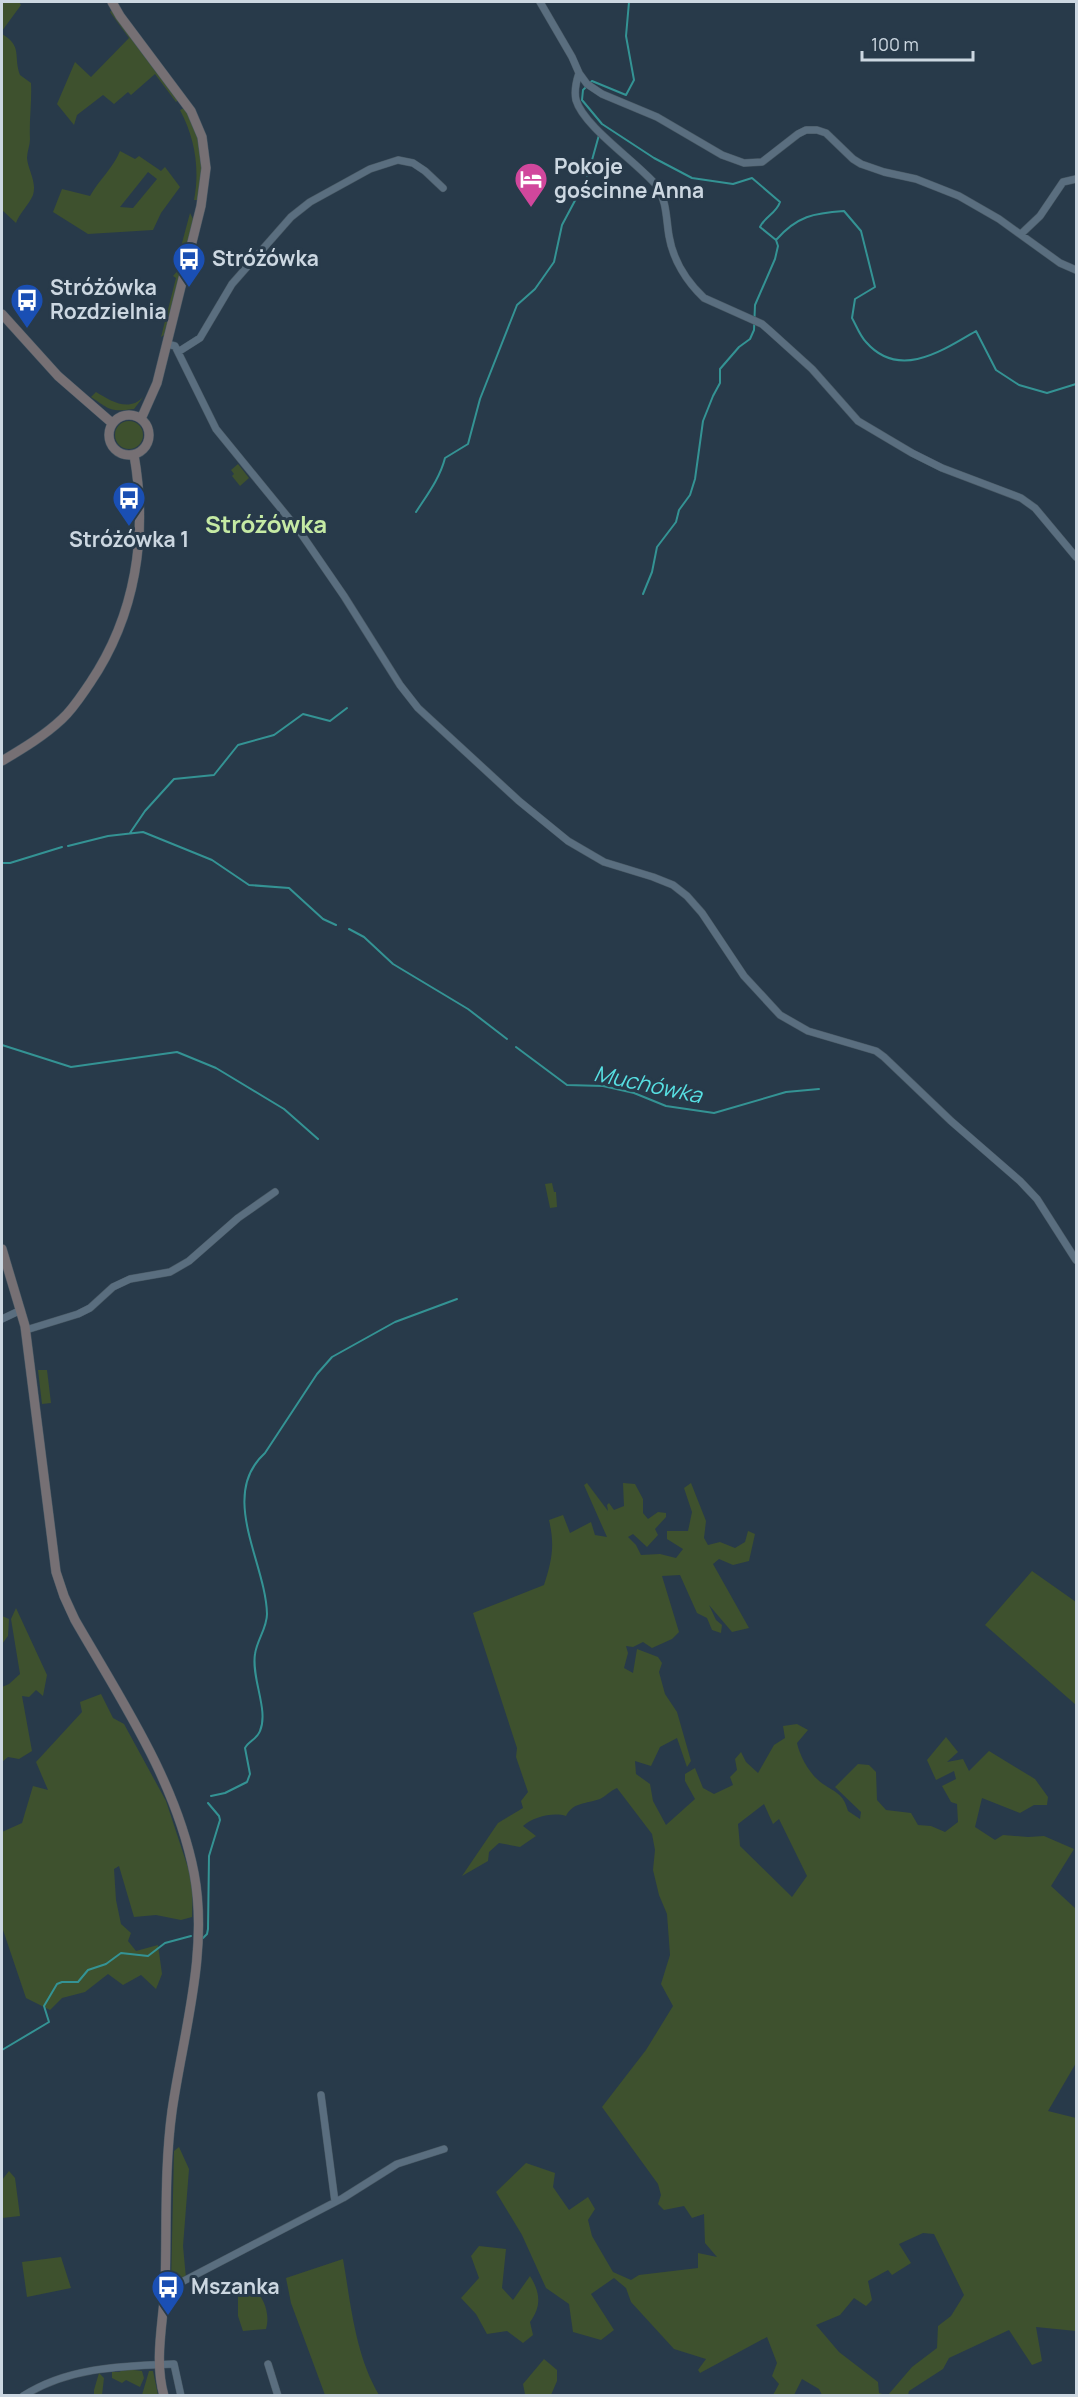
<svg xmlns="http://www.w3.org/2000/svg" width="1078" height="2397" font-family="Manrope,sans-serif">
<rect width="100%" height="100%" fill="#283a4a"/>
<path fill="#3e512e" fill-rule="evenodd" d="M2,2H19L21,5L2,31Z
M112,10L178,100L176,102L155,74L131,95L128,92L114,104L103,95L77,115L74,125L57,104L75,62L91,77L129,38L110,12Z
M2,34C23,46 13,57 20,75L31,83C32,102 29,120 30,139C30,145 27,152 27,158C28,170 37,182 33,195C29,205 20,212 16,223L2,210Z
M184,108C201,130 209,175 197,200H194C200,169 195,138 180,110Z
M120,151L135,159L139,156L161,171L165,167L180,187L161,213L153,230L88,234L53,212L62,189L90,196C99,180 113,168 120,151ZM148,172L157,179L133,208L120,207Z
M190,213L194,221L185,255L181,259L178,258Z
M182,266L164,335L161,337L176,278L173,276Z
M96,392C111,401 129,413 144,396L134,409C109,412 111,410 91,397Z
M115 435a14 14 0 1 1 28 0a14 14 0 1 1-28 0Z
M238,464L249,478L240,486L232,476L234,474L231,470Z
M552,1183L554,1192H556L557,1207L550,1208L545,1184Z
M38,1370H47L51,1403L42,1404Z
M587,1483L608,1511L607,1505L609,1503L614,1510L624,1506L623,1483L635,1484L643,1499V1513L648,1519L658,1512L666,1513V1517L655,1529L658,1535L647,1547L633,1534L628,1537L636,1545L641,1555L660,1554L676,1558L683,1549L667,1539V1531H688L692,1512L684,1488L691,1483L706,1521L704,1538L708,1545L720,1542L735,1548L745,1542L748,1531L755,1534L749,1561L733,1565L719,1559L713,1564L749,1628L732,1632L709,1605L716,1620L722,1625L721,1633L712,1630L707,1618L697,1613L680,1575L662,1576L679,1632L672,1639L652,1648L643,1642L633,1647L626,1646L628,1653L624,1668L633,1673L637,1649L658,1657L662,1663L659,1672L665,1694L677,1712L691,1761L687,1767L677,1738L660,1747L651,1766L635,1761L636,1774L650,1784L653,1801L666,1825L695,1799L685,1781V1774L695,1768L703,1788L714,1794L733,1785L730,1777L737,1770L735,1759L741,1752L746,1762L758,1773L774,1745L785,1738L783,1726L797,1724L808,1730L797,1743C800,1757 810,1775 823,1784C836,1793 843,1793 848,1811L860,1819L861,1812L835,1787L858,1764L869,1765L876,1772L877,1800L886,1810L911,1813L918,1825L931,1826L945,1832L958,1822L957,1804L951,1802L942,1786L956,1779L954,1771L936,1780L927,1760L946,1737L958,1752L947,1762L963,1759L969,1771L989,1751L1035,1779L1048,1797L1047,1805H1034L1020,1813L982,1798L975,1827L995,1840L1003,1835L1028,1837L1044,1836L1074,1849L1051,1886L1076,1909V2063L1048,2111L1076,2118V2331L1036,2327L1042,2361L1032,2365L1009,2330L949,2358L943,2369L909,2391L908,2395H888L912,2367L937,2348L938,2326L951,2316L964,2295L934,2234L923,2233L899,2244L911,2263L892,2275L888,2270L868,2281L872,2300L866,2306L854,2298L840,2315L816,2325L839,2352L878,2382L879,2393L886,2395H822L819,2389L802,2379L794,2395H773L779,2384L772,2376L777,2363L767,2337L700,2373L698,2370L706,2359L674,2349L631,2302L626,2288L614,2278L591,2294L614,2330L601,2340L573,2332L569,2304L546,2288L522,2235L496,2192L526,2163L555,2173L553,2187L569,2210L588,2197L595,2209L588,2220L592,2236L613,2272L631,2280L639,2275L698,2268V2253L717,2257L705,2243L704,2214L692,2218L684,2206L664,2210L658,2204L661,2195L658,2184L602,2107L646,2050L673,2006L661,1984L670,1955L667,1914L659,1895L653,1870L655,1850L652,1834L617,1788C610,1791 606,1796 600,1799C586,1804 573,1802 566,1816C553,1812 533,1817 523,1826L536,1836L520,1847L499,1843L489,1852L488,1861L462,1876L498,1823L523,1808L521,1801L528,1792L516,1757L517,1748L473,1613L544,1585C552,1560 555,1546 549,1520L563,1515L570,1533L591,1522L595,1535L607,1537L584,1485ZM764,1804L773,1824L779,1819L807,1876L792,1897L740,1846L738,1824Z
M1032,1571L1076,1602V1705L985,1625Z
M16,1608L47,1675L43,1696L36,1690L29,1697L22,1696L32,1751L19,1759L8,1757L2,1762V1687L9,1684L20,1674L11,1619Z
M2,1616L9,1619L8,1636L2,1644Z
M101,1694L113,1718L124,1724L166,1801L193,1883L192,1917L181,1920L156,1915L134,1917L119,1866L114,1869L116,1900L121,1924L131,1933L128,1941L136,1951L158,1945L162,1974L156,1989L141,1975L123,1985L108,1974L85,1992L62,1998L50,2010L26,1998L2,1927V1832L22,1823L33,1786L48,1790L36,1762L82,1712L80,1702Z
M179,2147L189,2169L183,2246L186,2278L171,2285L174,2151Z
M9,2171L15,2178L20,2216L2,2218V2180Z
M479,2246L506,2249L502,2288L513,2300L530,2276C540,2292 542,2306 530,2322L533,2335L523,2343L507,2331L487,2334L476,2314L461,2298L479,2278L471,2256Z
M61,2257L71,2288L27,2297L22,2262Z
M343,2259C351,2305 355,2354 379,2395H325L291,2303L286,2278Z
M250,2282C262,2296 271,2311 266,2329L243,2331L238,2316V2292Z
M544,2359L557,2370V2381L551,2395H528L525,2394L523,2384Z
M125,2369L142,2371L144,2378L140,2387L126,2380L122,2383L112,2378V2372H119Z
M149,2371H153L158,2395H142Z
M99,2373L104,2378L102,2395H94V2390Z"/>
<g fill="none" stroke-linecap="round" stroke-linejoin="round">
<path stroke="#349394" stroke-width="2" d="M629,2L626,36L634,80L626,95L592,81L583,90L582,100L602,124L654,158L692,178L733,184L752,178L780,202C776,214 765,216 760,227L776,240C797,216 814,213 844,211L861,231L875,287L855,299L852,318C856,325 860,336 866,342C899,380 942,351 976,331L996,370L1019,385L1047,393L1076,384
M416,512C427,495 440,478 445,458L468,444L480,399L517,305L535,289L554,262L562,225L587,178L599,135
M643,594L652,572L657,547L676,522L679,510L690,495L695,479L703,421L713,396L720,383V369L739,347L750,339L754,330L755,305L775,259L778,246L776,240
M130,833L145,811L174,779L214,775L238,745L274,735L303,714L330,721L347,708
M68,846L108,836L143,832L212,860L249,885L289,888L323,919L336,925
M2,863H10L62,847
M349,929L364,937L393,964L468,1009L507,1039
M2,1045L71,1067L177,1052L216,1068L284,1109L318,1139
M516,1047L567,1085L603,1086L634,1093L666,1106L714,1113L786,1092L819,1089
M211,1796L225,1793L247,1782L250,1774L245,1748C249,1741 257,1739 260,1731C269,1710 251,1678 255,1654C257,1640 267,1628 267,1614C266,1563 218,1495 265,1453L317,1374L332,1357L395,1322L457,1299
M203,1938L207,1934L208,1929L209,1856L220,1820L219,1816L208,1803
M2,2050L49,2022L44,2006L57,1984L62,1982H78L88,1970L106,1964L121,1953L148,1956L165,1943L191,1936"/>
<defs>
<path id="street" d="M540,2L572,57L579,73L587,84L602,94L657,117L722,155L744,163L762,162L798,134L806,130H817L826,133L853,159L861,164L884,172L916,179L959,196L999,219L1060,263L1076,270
M579,73C576,82 574,91 576,100C584,127 637,162 657,186C667,202 666,218 669,236C673,260 687,282 704,298L762,324L770,331L812,369L858,421L912,453L942,468L1021,498L1035,508L1076,557
M1021,234L1040,216L1063,182L1076,179
M167,344L175,346L216,429L300,532L344,596L400,685L418,708L519,801L568,841L604,862L653,877L673,885L687,896L702,913L744,976L780,1015L808,1031L876,1051L884,1057L951,1121L1020,1181L1037,1199L1076,1260
M178,352L200,338L232,284L291,217L310,202L370,169L398,160L413,163L425,171L443,188
M2,1319L21,1310
M26,1330L78,1314L90,1308L113,1287L130,1279L170,1272L189,1261L238,1218L275,1192
M321,2095L335,2202
M165,2288L172,2287L343,2198L397,2164L444,2149
M268,2364L278,2396
M23,2396C68,2367 122,2366 174,2364L181,2396"/>
<path id="secondary" d="M112,2L120,16L191,111L202,137L206,168L201,206L157,383L141,419
M2,314L58,376L112,423
M109 435a20 20 0 1 1 40 0a20 20 0 1 1-40 0Z
M2,761C22,749 44,736 62,719C73,709 81,696 90,683C136,615 148,535 134,455
M2,1249L25,1326L56,1572L64,1596L75,1620C121,1700 176,1781 194,1873C209,1952 183,2034 172,2111C164,2170 167,2229 165,2288C163,2324 154,2360 164,2396"/>
</defs>
<use href="#street" stroke="#485864" stroke-width="8"/>
<use href="#secondary" stroke="#485864" stroke-width="10"/>
<use href="#street" stroke="#5a6e7f" stroke-width="7"/>
<use href="#secondary" stroke="#767074" stroke-width="9"/>
</g>
<defs>
<symbol id="hotel-pin" viewBox="-11 -11 22 30"><path d="M0 17L-7.5 6A9.5 9.5 0 1 1 7.5 6Z" fill="#d1479c" stroke="#283a4a"/><path d="M-6-4.5h1.5V1H6V5H4.5V3h-9V5H-6ZM-4 0a1.8 1.8 0 1 1 3.6 0ZM.5 0V-2.5h3Q6-2.5 6 0Z" fill="#fff"/></symbol>
<symbol id="bus-pin" viewBox="-11 -11 22 30"><path d="M0 17L-7.5 6A9.5 9.5 0 1 1 7.5 6Z" fill="#1a4fb4" stroke="#283a4a"/><path d="M-5-6H5V4H4V6H2V4H-2V6H-4V4H-5ZM-3.5-4V0h7V-4ZM-3.5 1.2v1.5H-2V1.2ZM2 1.2v1.5H3.5V1.2Z" fill="#fff"/></symbol>
</defs>
<g fill-rule="evenodd">
<use href="#hotel-pin" x="512" y="160" width="38" height="52"/>
<use href="#bus-pin" x="170" y="240" width="38" height="52"/>
<use href="#bus-pin" x="8" y="281" width="38" height="52"/>
<use href="#bus-pin" x="110" y="479" width="38" height="52"/>
<use href="#bus-pin" x="149" y="2268" width="38" height="52"/>
</g>
<g text-anchor="middle" stroke-width="6" stroke-linejoin="round" paint-order="stroke">
<g font-size="21" font-weight="bold" fill="#ccd7e1" stroke="#283a4a" text-anchor="start">
<text x="554" y="174">Pokoje<tspan x="554" dy="24">gościnne Anna</tspan></text>
<text x="212" y="266">Stróżówka</text>
<text x="50" y="295">Stróżówka<tspan x="50" dy="24">Rozdzielnia</tspan></text>
<text x="129" y="547" text-anchor="middle">Stróżówka 1</text>
<text x="191" y="2294">Mszanka</text>
</g>
<g font-size="22" font-style="italic" fill="#57dfe2" stroke="#283a4a">
<text transform="translate(648 1084) rotate(12)" y="8">Muchówka</text>
</g>
<g font-size="24" font-weight="bold" fill="#c5eaa4" stroke="#283a4a">
<text x="266" y="533">Stróżówka</text>
</g>
</g>
<rect width="1078" height="2397" fill="none" stroke="#ccd7e1" stroke-width="6"/>
<path d="M862 51v9h111v-9" fill="none" stroke="#ccd7e1" stroke-width="3"/>
<text x="871" y="51" font-size="18" fill="#ccd7e1" stroke="#283a4a" stroke-width="4.5" paint-order="stroke">100 m</text>
</svg>
